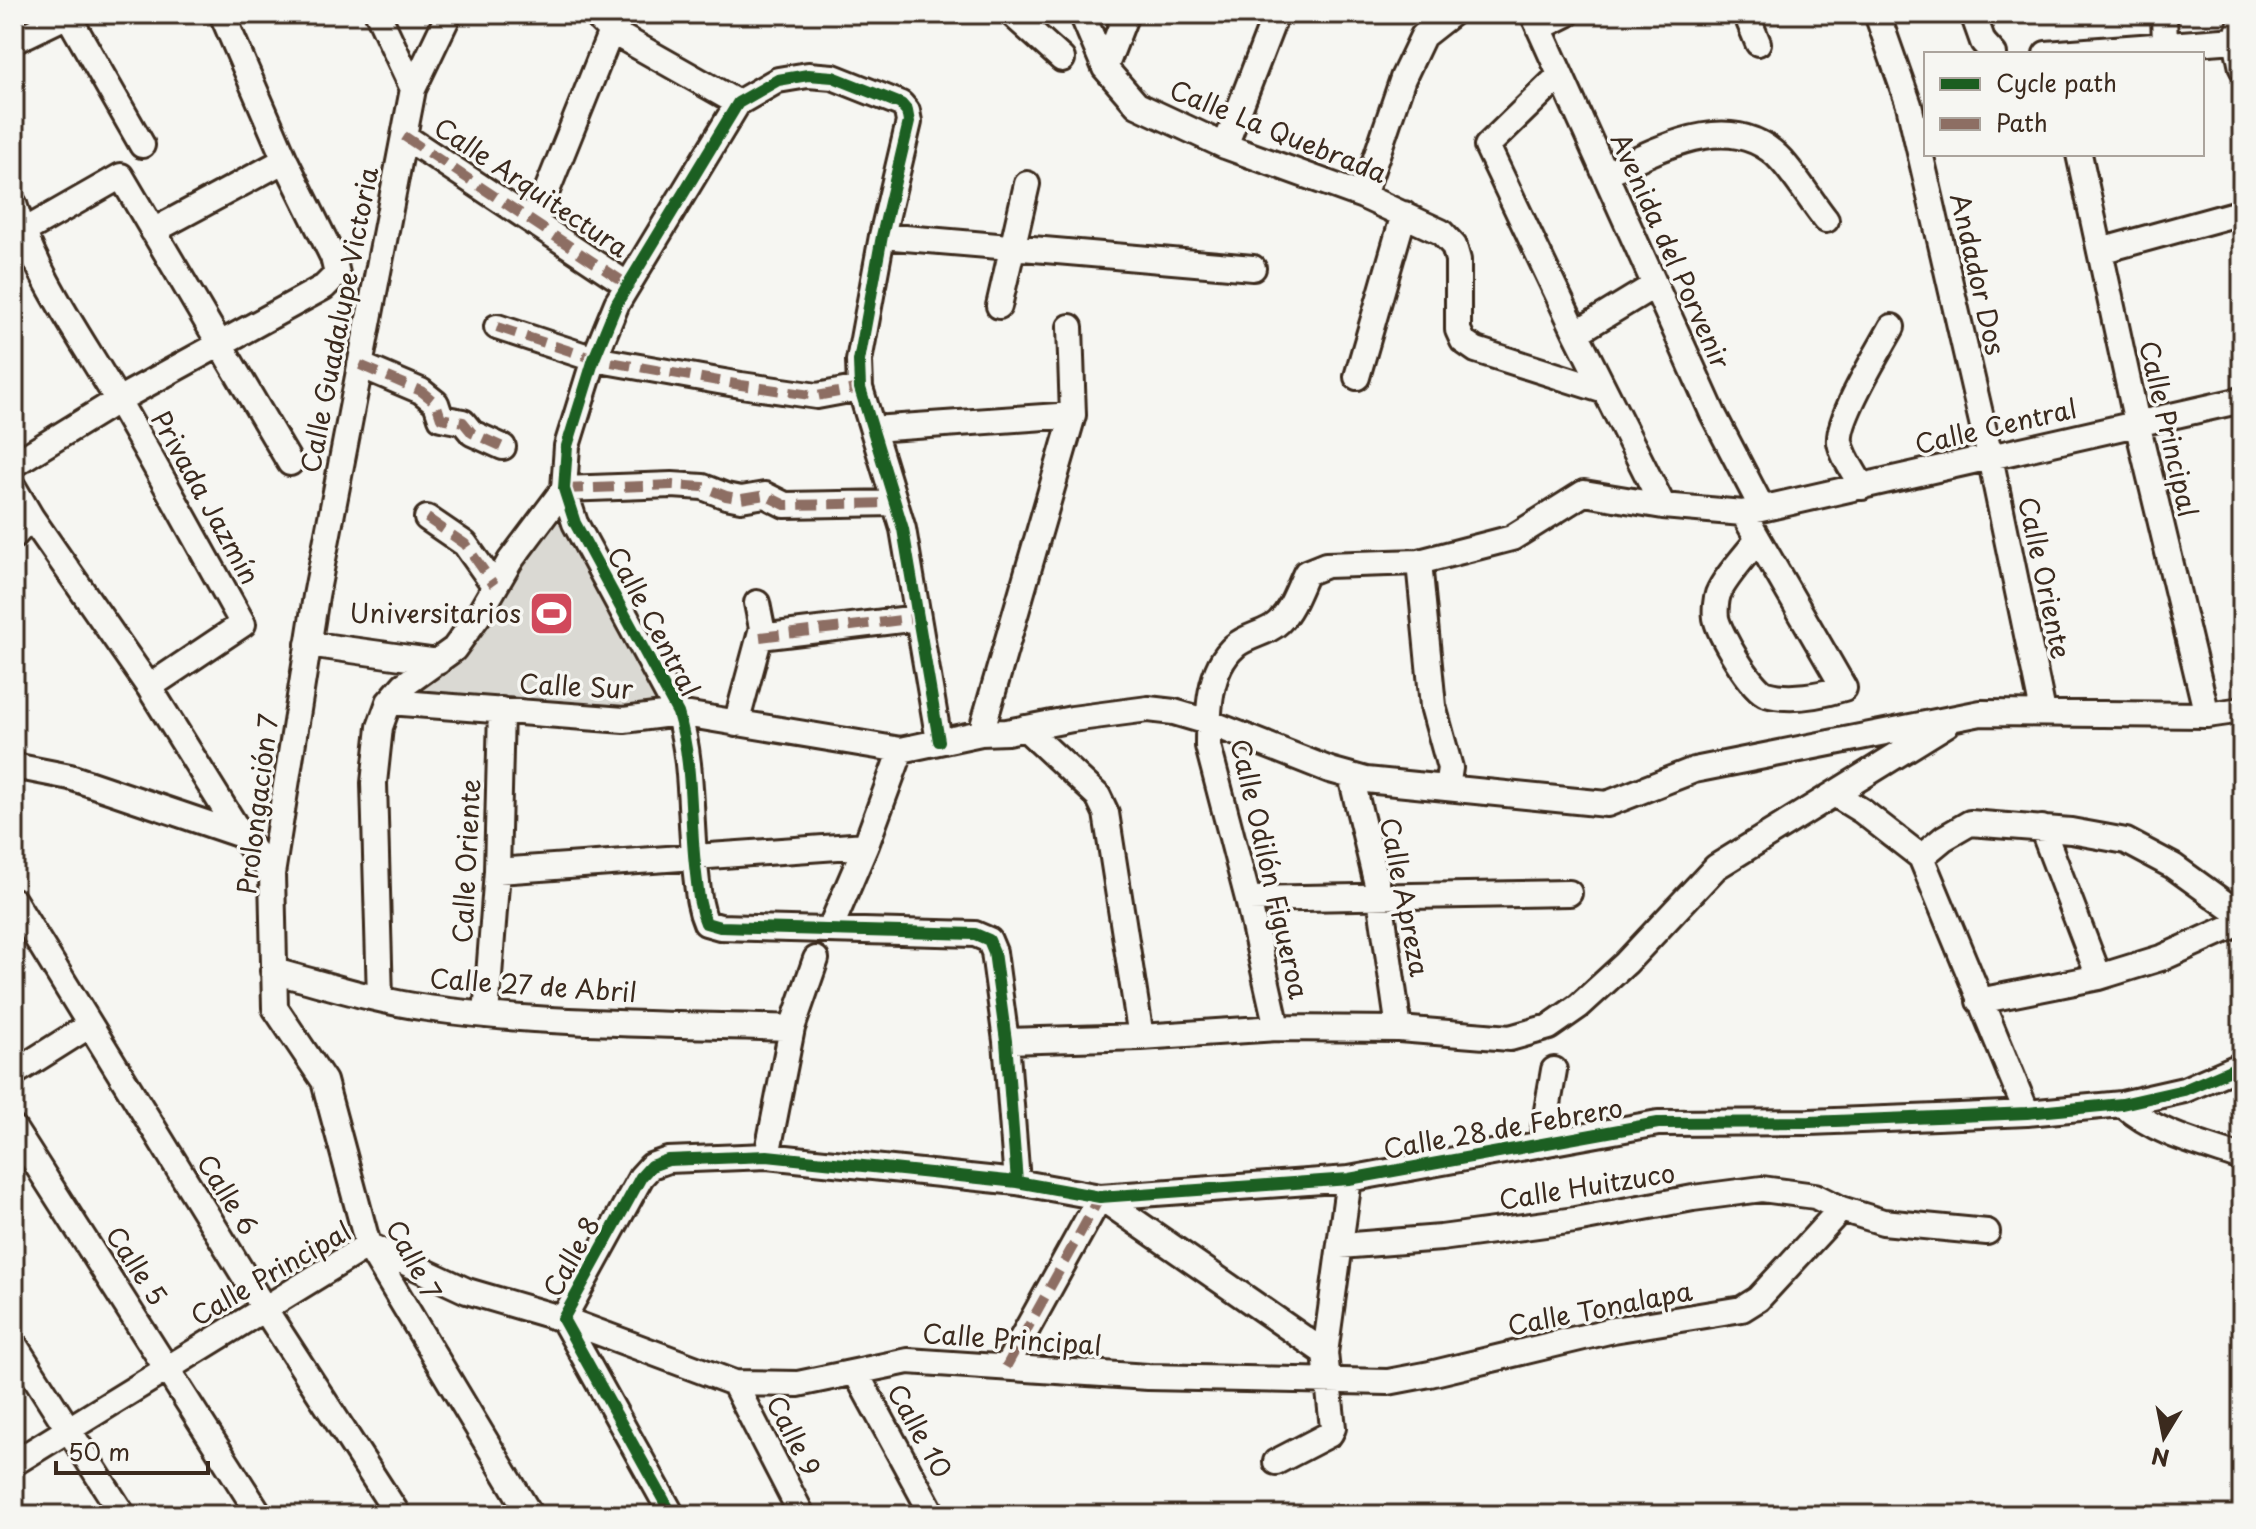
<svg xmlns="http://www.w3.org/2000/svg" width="2256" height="1529" font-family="'Playpen Sans',sans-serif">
<rect width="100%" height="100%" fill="#f6f6f2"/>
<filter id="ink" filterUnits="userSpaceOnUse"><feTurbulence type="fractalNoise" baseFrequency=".0125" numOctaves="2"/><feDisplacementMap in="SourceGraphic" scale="16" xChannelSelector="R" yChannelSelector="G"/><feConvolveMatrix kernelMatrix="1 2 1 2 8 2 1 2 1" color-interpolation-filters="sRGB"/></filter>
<g filter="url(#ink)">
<path fill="#dad9d3" stroke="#8a8278" stroke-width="2" d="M562,506L669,708L617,714L401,697L493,607Z"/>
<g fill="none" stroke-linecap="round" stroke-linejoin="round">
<defs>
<path id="minor" d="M67,14L142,145
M378,14L413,89
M449,14L413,89L316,596L272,874L275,1008L324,1081L368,1245L530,1515
M594,14L611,31L738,103
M1012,14L1062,59
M1082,14L1105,68L1137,105L1225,146L1363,196L1441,232L1454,246L1458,260V330L1463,341L1476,350L1605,391
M1533,14L1713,414L1762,508
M1746,14L1758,43
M1877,14L1909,105L1990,457L2043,712
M1973,14L1983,42L1994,54
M2164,14L2165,45
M2242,19L2236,40L2242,68
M1539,28L1567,14
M14,41L70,14
M2046,54L2236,40
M1105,68L1126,14
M1560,75L1487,146L1576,333L1663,506
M404,136L628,285
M1225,146L1276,14
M2079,154L2137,423L2207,715
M1605,174C1657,150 1733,106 1782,161C1798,179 1811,201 1826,220
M1363,196L1403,78L1423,36L1451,14
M14,204C35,275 80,336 117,399C160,473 201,549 243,624L149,687
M534,223L611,31L624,14
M153,231L285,160
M882,236L1253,268
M14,237L121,176L290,463
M2100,251L2242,212
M999,306L1027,184
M497,327L594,359L741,385L817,396L860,388
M1576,333L1655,285
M360,365L421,391L436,403L441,418L463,422L472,433L503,447
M1357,377L1404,214
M873,429L1073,415
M14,464L118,400L324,287L337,274L333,257L285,160L222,14
M1862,487C1855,473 1843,458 1840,442C1837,418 1879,351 1892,327
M14,488L31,517L149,687L241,835L272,874
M564,489L672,485L703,487L726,496L741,499L765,495L785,505L895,503
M1743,513L1844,688C1821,695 1789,701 1766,694C1751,689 1719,633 1716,618C1715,611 1716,600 1718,594C1725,577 1747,554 1758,539
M427,518L465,544L494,585
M14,536L31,517
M1419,562L1433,706L1450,768L1447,788
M760,637L918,618
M308,644L438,662
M389,702L624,720L678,713L901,750L981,733L1007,732L1072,719L1148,709L1174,712L1208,722L1330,770L1366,780L1607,804L1694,770L1981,713L2207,715L2242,710
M736,724L762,628L757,603
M1025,728L1098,796L1106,813L1141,1037
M981,733L1073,415L1070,327
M939,741L903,529L860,388L859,361L882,236L909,122L907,111L901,104L833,77L808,75L778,80L738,103L617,303L594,359L567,446L564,489L575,523L678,713C694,765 689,820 696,874C698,891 699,907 706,923L720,927L975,934L989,940L994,952L1006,1041L1017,1182
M14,766L70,777L241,835
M1351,776L1380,897L1399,1029
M1836,795L1862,811L1921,857L2027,1113
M2042,828L2099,977
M1921,857L1944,838L1970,823L2071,831L2126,841L2173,866L2242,916
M497,871L866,845
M1248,899L1569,893
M14,901L264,1308L398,1515
M830,929L866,845L901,750
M273,971C324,984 375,1001 427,1008C547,1025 670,1024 792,1028
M380,999L374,783L380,727L389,702L404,685L454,649L478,616L510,561L564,489
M1979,1001L2099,977L2164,957L2242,922
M486,1015L497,871L501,710
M1277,1028L1248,899L1208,746C1208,714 1208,669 1235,646C1247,635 1267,634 1279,622C1292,609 1298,590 1306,573L1326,565L1419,562L1512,538L1584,493L1663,506L1743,513L2242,400
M1006,1041L1141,1037L1277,1028L1399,1029L1510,1038L1549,1027L1579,1006L1626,963L1716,867L1947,724
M14,1073L90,1025
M2122,1104C2156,1134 2200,1144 2242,1158
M14,1129L260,1515
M1541,1145L1554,1070
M767,1156L792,1028L816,959
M368,1245L467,1291L563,1319L734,1383L798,1384L908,1361L1148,1377L1388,1382L1430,1374L1613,1330L1742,1309L1758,1299L1841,1209
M1340,1246L1441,1238L1575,1220L1693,1198L1762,1189L1815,1196L1841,1209L1883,1222L1987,1232
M14,1344L123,1515
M1006,1367L1100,1197L1325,1353
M856,1373L933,1515
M734,1383L802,1515
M1276,1462L1330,1434L1333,1428L1325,1353L1349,1179
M14,1463L368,1245
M672,1515L563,1319L641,1177L651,1166L668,1160L767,1156L1017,1182L1100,1197L1349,1179L1658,1123L1809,1122L1937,1117L2027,1113L2122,1104L2184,1090L2242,1065"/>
</defs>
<use href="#minor" stroke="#3b2a1e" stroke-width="30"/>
<use href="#minor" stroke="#f6f6f2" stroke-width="24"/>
<path stroke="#8d6e63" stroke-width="10" stroke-dasharray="20 10" stroke-linecap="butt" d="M404,136L628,285
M497,327L594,359L741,385L817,396L860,388
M360,365L421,391L436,403L441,418L463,422L472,433L503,447
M564,489L672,485L703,487L726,496L741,499L765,495L785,505L895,503
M427,518L465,544L494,585
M760,637L918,618
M1006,1367L1100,1197"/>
<defs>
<path id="cycleway" d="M939,741L903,529L860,388L859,361L882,236L909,122L907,111L901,104L833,77L808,75L778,80L738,103L617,303L594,359L567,446L564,489L575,523L678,713C694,765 689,820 696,874C698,891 699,907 706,923L720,927L975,934L989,940L994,952L1006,1041L1017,1182
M672,1515L563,1319L641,1177L651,1166L668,1160L767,1156L1017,1182L1100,1197L1349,1179L1658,1123L1809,1122L1937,1117L2027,1113L2122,1104L2184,1090L2242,1065"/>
</defs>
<use href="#cycleway" stroke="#f6f6f2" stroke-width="17"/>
<use href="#cycleway" stroke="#1b5e20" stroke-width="12"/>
</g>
</g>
<defs>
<symbol id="stadium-square" viewBox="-11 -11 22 22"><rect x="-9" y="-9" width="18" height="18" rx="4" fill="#d1495b" stroke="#f6f6f2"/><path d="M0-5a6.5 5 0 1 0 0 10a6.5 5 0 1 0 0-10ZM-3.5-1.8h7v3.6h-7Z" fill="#fff"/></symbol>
</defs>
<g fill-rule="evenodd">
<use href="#stadium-square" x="526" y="588" width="51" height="51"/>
</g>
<g text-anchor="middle" stroke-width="7" stroke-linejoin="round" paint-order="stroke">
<g font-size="26" fill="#3b2a1e" stroke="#f6f6f2">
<text transform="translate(1278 132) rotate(22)" y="9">Calle La Quebrada</text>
<text transform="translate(531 188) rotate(34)" y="9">Calle Arquitectura</text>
<text transform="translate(1670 251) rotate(66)" y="9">Avenida del Porvenir</text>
<text transform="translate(1977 274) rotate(77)" y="9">Andador Dos</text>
<text transform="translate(340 320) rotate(-79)" y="9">Calle Guadalupe Victoria</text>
<text transform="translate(1996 427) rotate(-13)" y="9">Calle Central</text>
<text transform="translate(2168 429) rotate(77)" y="9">Calle Principal</text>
<text transform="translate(205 498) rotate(61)" y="9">Privada Jazmín</text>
<text transform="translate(2044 578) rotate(78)" y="9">Calle Oriente</text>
<text transform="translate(653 622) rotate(62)" y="9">Calle Central</text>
<text transform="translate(576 687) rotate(3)" y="9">Calle Sur</text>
<text transform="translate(258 804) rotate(-83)" y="9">Prolongación 7</text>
<text transform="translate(467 861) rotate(-87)" y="9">Calle Oriente</text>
<text transform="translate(1269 869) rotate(77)" y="9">Calle Odilón Figueroa</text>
<text transform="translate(1404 897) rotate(79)" y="9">Calle Apreza</text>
<text transform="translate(533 986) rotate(4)" y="9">Calle 27 de Abril</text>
<text transform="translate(1503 1129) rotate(-10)" y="9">Calle 28 de Febrero</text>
<text transform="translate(1587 1187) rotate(-9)" y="9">Calle Huitzuco</text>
<text transform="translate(227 1195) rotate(58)" y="9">Calle 6</text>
<text transform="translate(572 1257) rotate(-61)" y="9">Calle 8</text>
<text transform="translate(413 1260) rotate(62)" y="9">Calle 7</text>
<text transform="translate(136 1266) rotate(57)" y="9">Calle 5</text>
<text transform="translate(271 1274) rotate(-30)" y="9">Calle Principal</text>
<text transform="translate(1600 1309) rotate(-11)" y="9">Calle Tonalapa</text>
<text transform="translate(1012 1340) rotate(4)" y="9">Calle Principal</text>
<text transform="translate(919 1431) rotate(61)" y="9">Calle 10</text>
<text transform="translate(793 1436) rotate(63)" y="9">Calle 9</text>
</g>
<g font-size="26" fill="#3b2a1e" stroke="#f6f6f2" text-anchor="end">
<text x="521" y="623">Universitarios</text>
</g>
</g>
<rect width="2256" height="1529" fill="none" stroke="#f6f6f2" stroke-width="48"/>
<rect x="24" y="24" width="2208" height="1481" fill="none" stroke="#3b2a1e" stroke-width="3" filter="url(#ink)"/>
<rect x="1924" y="52" width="280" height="104" fill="#f6f6f2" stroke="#aba49d" stroke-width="2"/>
<rect x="1940" y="78" width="40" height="12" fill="#1b5e20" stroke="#aba49d" stroke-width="2"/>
<text x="1996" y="92" font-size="24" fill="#3b2a1e">Cycle path</text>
<rect x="1940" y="118" width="40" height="12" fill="#8d6e63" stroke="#aba49d" stroke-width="2"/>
<text x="1996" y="132" font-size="24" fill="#3b2a1e">Path</text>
<g transform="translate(2164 1437) rotate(190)" stroke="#f6f6f2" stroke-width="6" paint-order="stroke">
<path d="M0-6L14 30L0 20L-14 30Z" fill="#3b2a1e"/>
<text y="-12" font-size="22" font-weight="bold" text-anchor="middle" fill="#3b2a1e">N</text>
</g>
<path d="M56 1461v12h152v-12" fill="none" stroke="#3b2a1e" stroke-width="4"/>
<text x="68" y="1461" font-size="24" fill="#3b2a1e" stroke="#f6f6f2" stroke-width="6" paint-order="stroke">50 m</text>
</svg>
